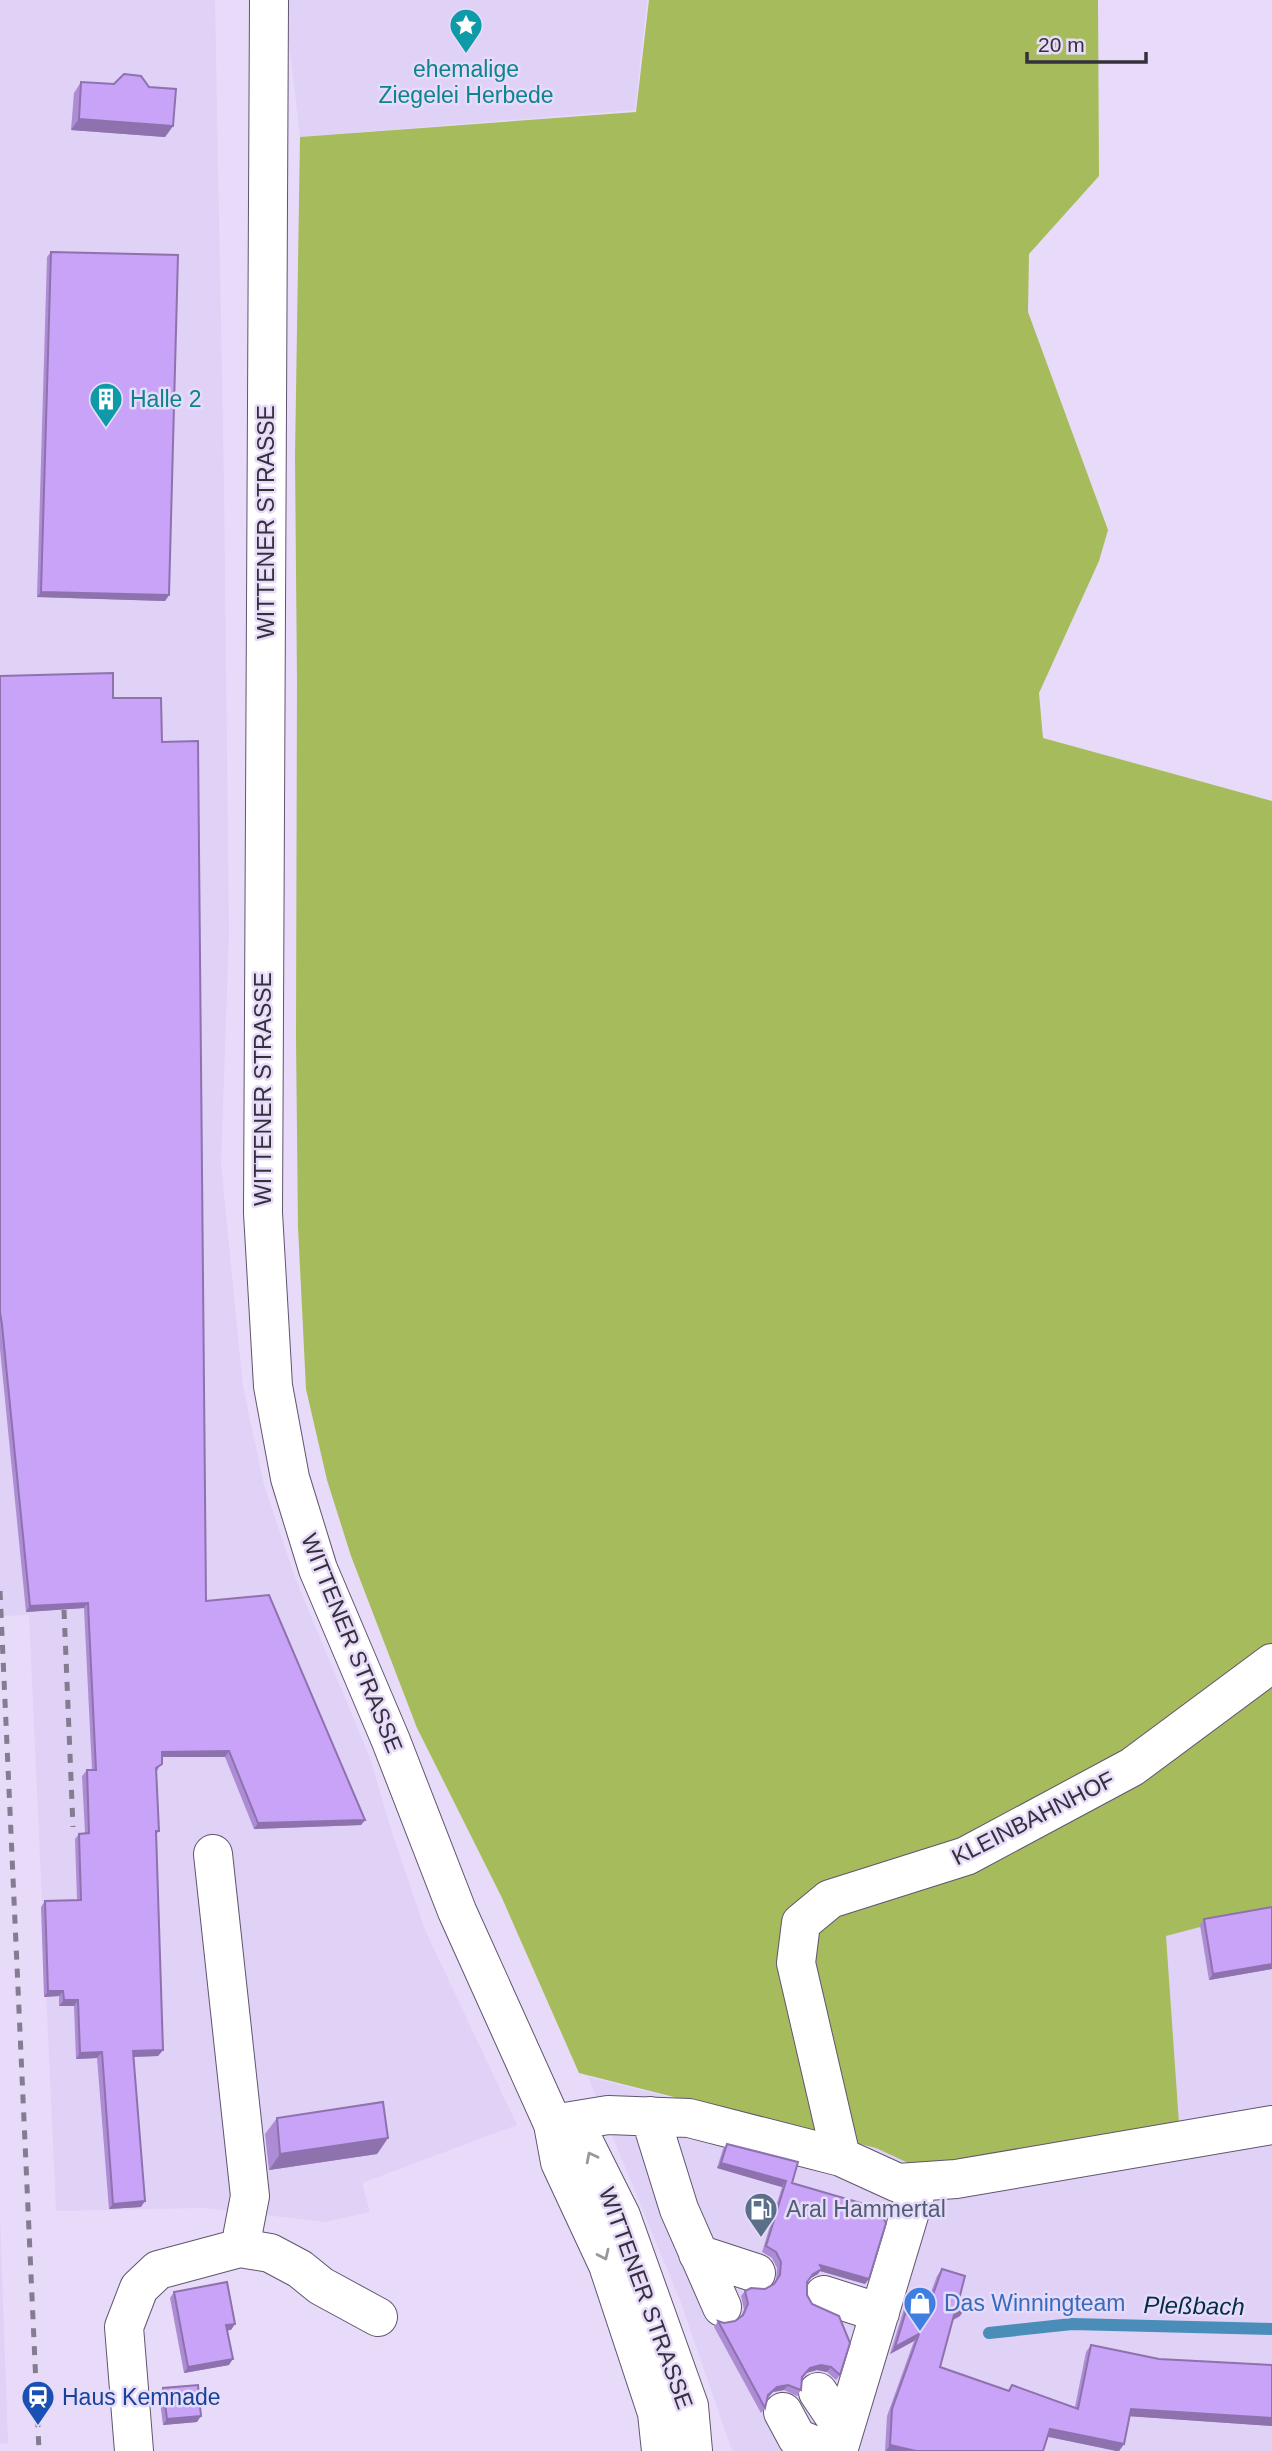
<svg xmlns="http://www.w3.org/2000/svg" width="1272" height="2451" font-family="Helvetica,sans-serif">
<rect width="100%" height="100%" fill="#e7dbf9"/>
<path fill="#e0d1f6" d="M0,0H215L224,486L229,932L221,1164L243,1387L264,1485L296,1580L370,1758L390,1826L425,1930L517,2125L362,2183L370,2212L325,2222L204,2208L56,2211L29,1615L0,1616Z
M284,0H647L635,110L300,137Z
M1272,1908V2451H732L681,2303L588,2077L876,2148L917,2167L1178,2124L1165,1936Z
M0,2216L8,2443L0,2444Z"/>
<path fill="#a6bb5b" d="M649,0H1098L1099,176L1029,254L1028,312L1108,530L1099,561L1039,693L1043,738L1272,801V1908L1166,1936L1179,2124L917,2167L876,2148L579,2073L502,1898L417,1728L351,1556L327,1480L306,1389L298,1227L296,1037L297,680L295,457L300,137L636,112Z"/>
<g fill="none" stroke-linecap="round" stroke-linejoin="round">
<path stroke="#498db8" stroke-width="12" d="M989,2333L1072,2324L1272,2329"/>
<defs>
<path id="minor" d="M213,1854L250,2196L240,2248
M650,2116L679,2209L722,2307
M553,2124L608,2115L689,2118L841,2157L898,2183L956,2179L1272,2125
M841,2157L796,1963L801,1923L830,1899L966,1856L1132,1767L1272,1663
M698,2254L756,2273
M824,2295L880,2313
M818,2392L844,2431
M783,2412L797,2438L828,2451
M134,2451L124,2327L139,2288L158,2270L240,2248L270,2253L300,2269L321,2286L378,2317
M838,2451L919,2182"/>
<path id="major" d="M269,0L263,1213L273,1386L290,1478L318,1569L391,1741L457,1911L553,2124L560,2162L608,2265L657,2413L661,2451
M553,2124L585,2144L621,2216L689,2406L693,2451"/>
</defs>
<use href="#minor" stroke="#60556f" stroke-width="40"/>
<use href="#major" stroke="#60556f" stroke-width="40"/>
<use href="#minor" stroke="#fff" stroke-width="38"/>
<use href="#major" stroke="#fff" stroke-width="38"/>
<path stroke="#847c90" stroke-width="5" stroke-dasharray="9 9" stroke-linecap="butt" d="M0,1591L39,2451
M64,1610L73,1827"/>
</g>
<path fill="#ad8cd5" d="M81,82L173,126L165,137L71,130L74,93Z
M51,252L169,595L165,601L37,597L47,257Z
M0,676L113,698L162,742L206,1601L365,1820L361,1825L254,1829L225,1757H162L158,1770L156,1771L159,1831L156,1835L163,2050L158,2056L134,2057L141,2207L109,2209L97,2058L76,2059L74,2006H59V1996L44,1997L41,1907L45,1901L77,1900L75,1839L79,1834L85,1833L82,1776L87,1770H92L84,1608L26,1612L0,1349Z
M1272,1907V1969L1209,1980L1200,1925L1204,1919Z
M277,2118L388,2138L377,2154L269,2170L265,2134Z
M727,2144L792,2183L865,2284L820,2271L818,2274L809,2279L807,2282V2295L840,2375L836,2380L827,2372L817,2370L806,2373L802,2379L801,2390L797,2396L784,2390L773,2392L768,2398L765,2408L761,2413L714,2327L718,2321L724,2323L735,2321L741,2317L744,2310L741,2296L745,2291L765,2289L774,2284L776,2280L777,2268L772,2258L762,2252L782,2187L717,2168L723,2149Z
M942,2269L960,2316L953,2320L940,2367L1008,2391L1012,2385L1075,2407L1086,2352L1091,2345L1272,2426L1129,2416L1124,2444L1119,2451L1048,2437L1043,2451H885L887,2416L914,2341L890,2354L906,2302L911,2295L928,2300L937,2276Z
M174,2292L231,2330H227L229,2365L184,2373L170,2298Z
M163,2388L197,2422L163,2425L159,2393Z"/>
<path fill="#8d72ae" d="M79,119L173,126L165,137L71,130Z
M41,592L169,595L165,601L37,597Z
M88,1603L84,1608L26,1612L30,1606Z
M229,1751L225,1757H158L162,1752Z
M365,1820L361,1825L254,1829L258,1823Z
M1272,1964V1969L1209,1980L1213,1974Z
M48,1991H63L59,1996L44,1997Z
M64,2000H78L74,2006H59Z
M163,2050L158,2056L129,2057L133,2051Z
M102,2052L97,2058L76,2059L80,2053Z
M388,2138L377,2154L269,2170L280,2154Z
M721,2163L786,2181L782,2187L717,2168Z
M145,2201L141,2207L109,2209L113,2204Z
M820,2265L869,2279L865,2284L820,2271L818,2274L809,2279Z
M965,2309L960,2316L949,2322L954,2315Z
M235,2324L231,2330L222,2331L226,2325Z
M919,2334L914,2341L890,2354L895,2347Z
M233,2359L229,2365L184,2373L188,2367Z
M821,2365L831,2367L827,2372L817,2370L806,2373L798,2383L810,2368Z
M788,2385L784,2390L773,2392L764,2401L768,2395L777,2387Z
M1131,2409L1272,2418V2426L1126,2416Z
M201,2416L197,2422L163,2425L167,2419Z
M1050,2429L1124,2444L1119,2451H1116L1045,2436Z
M890,2445L916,2451H886Z"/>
<path fill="#c9a3f8" stroke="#8d72ae" stroke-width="2" d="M124,74L141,76L149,87L176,89L173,126L79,119L81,82L114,84Z
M51,252L178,255L169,595L41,592Z
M113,673V698H161L162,742L198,741L206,1601L269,1595L365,1820L258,1823L229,1751L162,1752V1764L156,1768L159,1831H156L163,2050L133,2051L145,2201L113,2204L102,2052L80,2053L78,2000H64L63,1991H48L45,1901L81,1900L79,1834L89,1833L87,1770H96L88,1603L30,1606L2,1325L0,1312V676Z
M1272,1907V1964L1213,1974L1204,1919Z
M383,2102L388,2138L280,2154L277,2118Z
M727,2144L798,2162L792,2183L878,2208L886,2223L869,2279L820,2265L822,2269L813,2274L807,2282V2295L812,2304L839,2316L850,2343L840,2375L831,2367L821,2365L810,2368L802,2377L801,2390L788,2385L777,2387L768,2395L765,2408L718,2321L724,2323L735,2321L743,2315L748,2304L745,2291L751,2288L765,2289L774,2284L780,2275L781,2262L776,2252L766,2246L786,2181L721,2163Z
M942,2269L965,2276L957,2307L965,2309L954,2315L940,2367L1009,2391L1012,2385L1078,2409L1091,2345L1159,2359L1272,2365V2418L1131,2409L1124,2444L1050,2429L1043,2451H916L890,2445L892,2409L919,2334L895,2347L911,2295L931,2300Z
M227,2282L235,2324L226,2325L233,2359L188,2367L174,2292Z
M198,2385L201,2416L167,2419L163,2388Z"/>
<defs><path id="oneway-chevron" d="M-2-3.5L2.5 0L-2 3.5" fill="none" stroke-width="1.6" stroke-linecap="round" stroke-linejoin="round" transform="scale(1.75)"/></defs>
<g stroke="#9a989e">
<use href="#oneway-chevron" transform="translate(591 2157) rotate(-117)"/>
<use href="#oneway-chevron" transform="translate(604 2255) rotate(65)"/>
</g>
<defs>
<symbol id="sight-pin" viewBox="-11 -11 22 30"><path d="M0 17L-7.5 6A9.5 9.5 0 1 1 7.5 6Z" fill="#0f9aa8" stroke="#e7dbf9"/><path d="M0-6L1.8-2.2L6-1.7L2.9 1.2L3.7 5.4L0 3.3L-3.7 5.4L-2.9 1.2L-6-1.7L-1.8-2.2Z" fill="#fff"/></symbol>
<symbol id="building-pin" viewBox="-11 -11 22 30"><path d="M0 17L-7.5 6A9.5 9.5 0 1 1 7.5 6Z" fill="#0f9aa8" stroke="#e7dbf9"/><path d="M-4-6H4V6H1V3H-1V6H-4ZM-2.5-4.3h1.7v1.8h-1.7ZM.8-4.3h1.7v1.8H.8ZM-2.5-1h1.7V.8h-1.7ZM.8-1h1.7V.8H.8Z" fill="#fff"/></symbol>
<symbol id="fuel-pin" viewBox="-11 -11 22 30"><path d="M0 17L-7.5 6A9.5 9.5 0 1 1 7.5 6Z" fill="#5c6f8a" stroke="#e7dbf9"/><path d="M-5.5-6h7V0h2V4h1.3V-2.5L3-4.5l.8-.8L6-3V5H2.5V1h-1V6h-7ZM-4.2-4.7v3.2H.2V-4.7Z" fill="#fff"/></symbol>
<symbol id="shop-pin" viewBox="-11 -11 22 30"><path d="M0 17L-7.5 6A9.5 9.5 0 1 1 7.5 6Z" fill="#3f7fe0" stroke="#e7dbf9"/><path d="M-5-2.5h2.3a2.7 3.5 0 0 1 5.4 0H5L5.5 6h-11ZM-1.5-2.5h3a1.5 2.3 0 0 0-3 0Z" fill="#fff"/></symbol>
<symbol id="station-pin" viewBox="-11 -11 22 30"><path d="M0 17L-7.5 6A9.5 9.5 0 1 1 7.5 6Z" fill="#1a4fb4" stroke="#e7dbf9"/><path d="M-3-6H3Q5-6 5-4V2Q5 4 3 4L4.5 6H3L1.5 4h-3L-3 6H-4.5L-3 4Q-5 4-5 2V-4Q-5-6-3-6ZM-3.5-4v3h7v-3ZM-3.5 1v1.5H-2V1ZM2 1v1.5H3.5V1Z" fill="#fff"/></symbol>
</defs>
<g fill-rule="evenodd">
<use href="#sight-pin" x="447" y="6" width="38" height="52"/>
<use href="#building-pin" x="87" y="380" width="38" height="52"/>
<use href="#fuel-pin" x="742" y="2190" width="38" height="52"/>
<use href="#shop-pin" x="901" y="2284" width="38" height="52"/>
<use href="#station-pin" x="19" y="2378" width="38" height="52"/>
</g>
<g text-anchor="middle" stroke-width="5" stroke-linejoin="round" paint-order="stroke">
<g font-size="23" fill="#0d838f" stroke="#e7dbf9">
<text x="466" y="77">ehemalige<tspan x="466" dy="26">Ziegelei Herbede</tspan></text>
<text x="130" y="407" text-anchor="start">Halle 2</text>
</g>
<g font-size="23" fill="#35313c" stroke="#e7dbf9">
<text transform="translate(266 522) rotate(-90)" y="8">WITTENER STRASSE</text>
<text transform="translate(263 1089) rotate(-90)" y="8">WITTENER STRASSE</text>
<text transform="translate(352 1643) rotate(68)" y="8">WITTENER STRASSE</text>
<text transform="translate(1033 1818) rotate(-27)" y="8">KLEINBAHNHOF</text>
<text transform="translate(646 2298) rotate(70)" y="8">WITTENER STRASSE</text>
</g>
<g font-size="23" fill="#4e5e75" stroke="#e7dbf9" text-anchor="start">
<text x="786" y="2217">Aral Hammertal</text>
</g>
<g font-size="23" fill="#366cbe" stroke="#e7dbf9" text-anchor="start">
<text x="944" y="2311">Das Winningteam</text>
</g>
<g font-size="23" fill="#164399" stroke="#e7dbf9" text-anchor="start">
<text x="62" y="2405">Haus Kemnade</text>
</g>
<g font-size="24" font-style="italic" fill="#022e45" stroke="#e7dbf9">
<text transform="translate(1194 2306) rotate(1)" y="8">Pleßbach</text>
</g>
</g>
<path d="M1027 52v10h119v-10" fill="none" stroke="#35313c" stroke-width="3.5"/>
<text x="1038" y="52" font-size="21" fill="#35313c" stroke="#e7dbf9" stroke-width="5" paint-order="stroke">20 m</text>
</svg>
